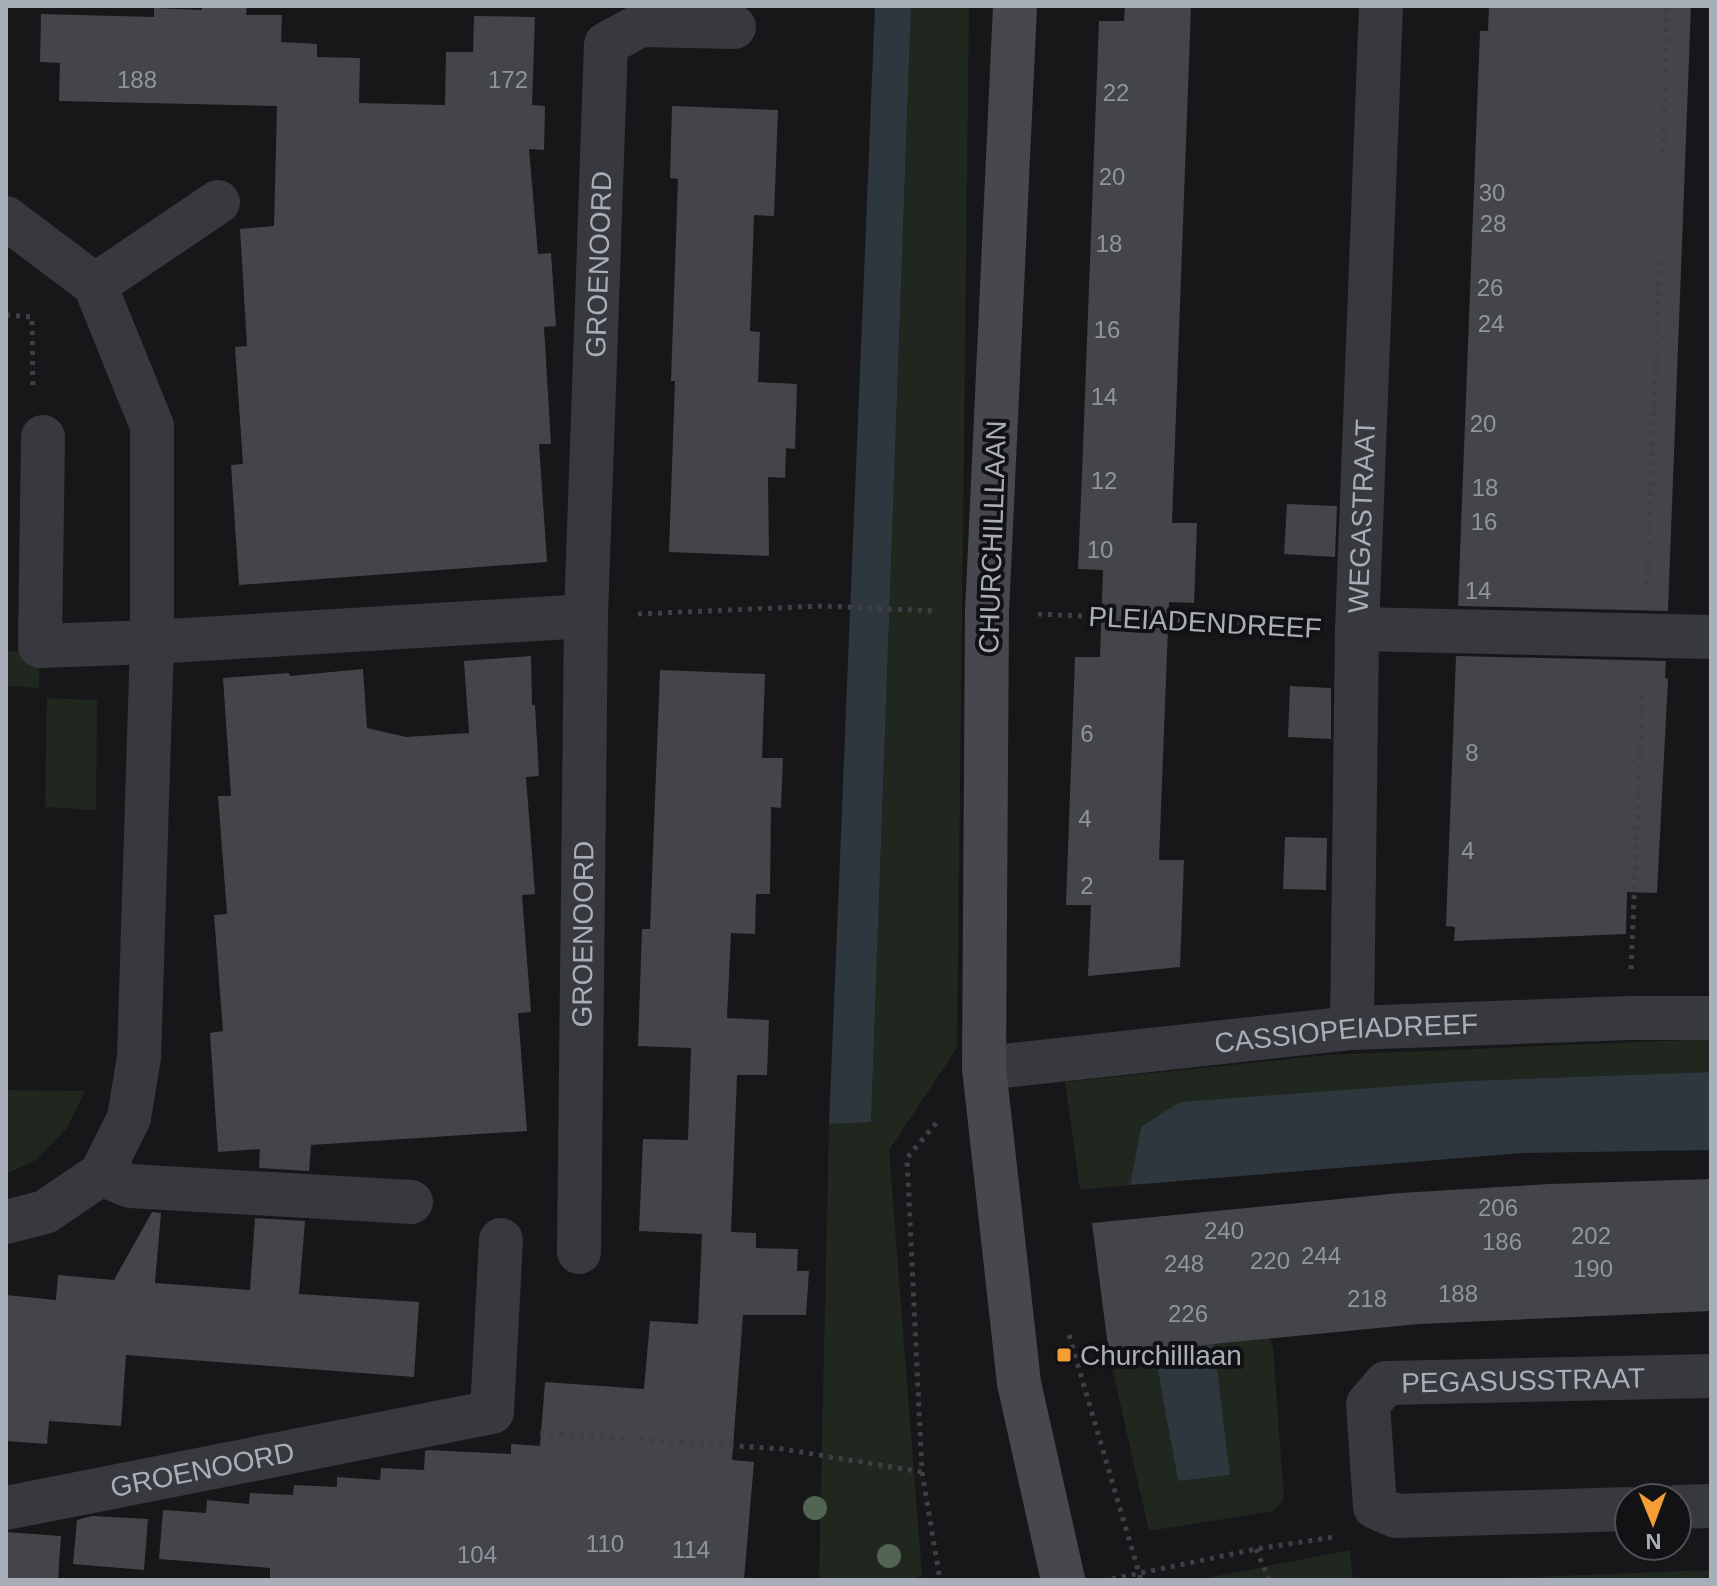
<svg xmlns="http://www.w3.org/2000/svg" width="1717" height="1586" font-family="Arial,sans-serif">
<rect width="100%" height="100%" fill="#171719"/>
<path fill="#1f271f" d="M911,6H969L957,1048L889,1150L922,1576L908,1580H819L829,1124L871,1121Z
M6,651L39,652V688L6,686Z
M47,698L97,700L96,810L45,807Z
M1711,1039V1072L1466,1081L1141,1127L1130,1185L1080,1190L1065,1082L1328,1055Z
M6,1090L85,1091L67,1128L36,1160L6,1174Z
M1269,1337L1273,1348L1284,1499L1273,1511L1149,1531L1109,1354L1154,1349L1178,1481L1230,1475L1214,1343Z
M1350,1550L1353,1580H1196Z
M1711,1570V1580H1456Z"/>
<path fill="#2d373d" d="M875,6H911L871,1122L829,1124Z
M1711,1072V1150L1523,1153L1130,1185L1141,1127L1180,1102L1466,1081Z
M1214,1343L1230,1475L1178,1481L1154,1349Z"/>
<path fill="#434549" d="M202,6H247L246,15H282L281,42L317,44V57L360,58L359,103L445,105L446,52H473L474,16L535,17L532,105L545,106L544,150L529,149L538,254L551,253L556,326L544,327L551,444H539L547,562L239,585L231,465L243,464L235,347L247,346L240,229L274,226L277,106L59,101L60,63L40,62L41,14L154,17V8L202,10Z
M1125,6H1191L1172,523H1197L1194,603L1169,602L1159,860H1184L1180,967L1088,976L1091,905H1066L1075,657H1100L1103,570L1078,569L1082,473L1099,21H1124Z
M1489,6H1691L1668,611L1458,606L1480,31H1488Z
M672,106L778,110L774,216L754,215L750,331L760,332L758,382L797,384L795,449L786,448L785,478L768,477L769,556L669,552L675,381H671L678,179L670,178Z
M1287,504L1337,506L1335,557L1284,554Z
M531,656L532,705H535L539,776L526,777L535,894L522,895L531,1012L518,1013L527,1131L311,1145L309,1171L259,1168L260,1149L218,1152L210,1033L223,1031L214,915L227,914L218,796H231L223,678L289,673L290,676L363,669L367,728L406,737L469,733L464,661Z
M1456,656L1666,661L1665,678L1668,679L1657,893L1627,892L1626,934L1454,941L1455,927L1446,926Z
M660,670L765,674L762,758H783L781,808L771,807L770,894H756L755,934L731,933L727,1018L769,1020L767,1075H737L731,1232L756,1233V1248L798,1249L797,1271H809L806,1315H743L732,1460L754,1462L744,1580H270V1568L159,1559L163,1510L206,1513L207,1500L249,1504L250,1493L293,1495L294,1485L337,1487V1477L380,1480L381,1468L424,1470L425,1451L428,1450L511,1454V1444L540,1446L545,1382L644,1389L650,1321L698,1324L702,1234L639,1231L643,1139L688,1140L691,1048L638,1046L642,929H650Z
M1290,686L1331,688V739L1288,737Z
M1285,837L1327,838L1326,890L1283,889Z
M1711,1179V1311L1419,1324L1109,1354L1092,1223L1400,1193L1550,1184Z
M152,1212L161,1213L155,1283L250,1290L255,1218L305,1221L299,1294L419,1302L414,1377L126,1355L121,1426L49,1421L47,1444L6,1441V1295L56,1300L58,1275L114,1280Z
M92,1516L148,1519L144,1570L73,1564L77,1520Z
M6,1532L61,1536L58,1580H6Z"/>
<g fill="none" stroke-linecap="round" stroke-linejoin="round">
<path stroke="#3e4045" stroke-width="5" stroke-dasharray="4 6" stroke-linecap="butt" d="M1663,162L1667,6
M6,315L32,317L33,390
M1647,585L1660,254
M638,614L822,606L936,611
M1038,614L1308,626
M1631,969L1643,687
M936,1123L907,1158L922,1472L940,1580
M1069,1335L1141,1580
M540,1433L782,1449L922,1472
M1256,1549L1269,1580
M1112,1579L1256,1549L1334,1537"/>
<g stroke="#38393e" stroke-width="44">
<path d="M6,218L95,285L152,426V642L139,1057L129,1118L101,1174L45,1212L6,1222"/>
<path d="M95,285L218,202"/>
<path d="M43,437L40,646L152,642L586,616"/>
<path d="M1357,629L1711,637"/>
<path id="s1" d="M1352,1028L1357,629L1381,6"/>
<path id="s2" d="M984,1068L1352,1028L1629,1018H1711"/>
<path d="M101,1174L130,1186L411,1202"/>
<path id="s3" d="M579,1252L586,616L606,44L641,25L734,27"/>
<path d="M1677,1507L1711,1506"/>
<path id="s4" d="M6,1508L492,1412L501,1240"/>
<path id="s5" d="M1629,1509L1396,1516L1375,1507L1368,1404L1386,1383L1711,1376"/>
</g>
<path stroke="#46484e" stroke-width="44" d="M1015,6L987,612L984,1068L1019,1383L1063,1580"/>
</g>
<g fill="#516552">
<circle cx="815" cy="1508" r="12"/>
<circle cx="889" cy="1556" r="12"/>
</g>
<rect fill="#f39f35" stroke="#121214" stroke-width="3" x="1056" y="1347" width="16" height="16" rx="4"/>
<g text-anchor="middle" stroke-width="8" stroke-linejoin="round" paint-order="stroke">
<g font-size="24" fill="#90949d">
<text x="137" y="88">188</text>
<text x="508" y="88">172</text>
<text x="1116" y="101">22</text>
<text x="1112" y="185">20</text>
<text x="1492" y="201">30</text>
<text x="1493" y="232">28</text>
<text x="1109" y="252">18</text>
<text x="1490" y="296">26</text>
<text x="1491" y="332">24</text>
<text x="1107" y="338">16</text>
<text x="1104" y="405">14</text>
<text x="1483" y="432">20</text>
<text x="1104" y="489">12</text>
<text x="1485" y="496">18</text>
<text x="1484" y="530">16</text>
<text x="1100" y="558">10</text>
<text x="1478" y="599">14</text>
<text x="1087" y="742">6</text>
<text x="1472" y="761">8</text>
<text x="1085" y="827">4</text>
<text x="1468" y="859">4</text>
<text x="1087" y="894">2</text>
<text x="1498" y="1216">206</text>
<text x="1224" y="1239">240</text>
<text x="1591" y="1244">202</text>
<text x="1502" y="1250">186</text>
<text x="1321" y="1264">244</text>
<text x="1270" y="1269">220</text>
<text x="1184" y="1272">248</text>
<text x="1593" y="1277">190</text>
<text x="1458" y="1302">188</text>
<text x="1367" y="1307">218</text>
<text x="1188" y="1322">226</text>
<text x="605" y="1552">110</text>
<text x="691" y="1558">114</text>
<text x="477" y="1563">104</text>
</g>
<g font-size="28" fill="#a9afb9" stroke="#121214">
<text dy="10" stroke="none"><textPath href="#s3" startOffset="988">GROENOORD</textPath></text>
<text dy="10" stroke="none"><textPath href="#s1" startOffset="512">WEGASTRAAT</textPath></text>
<text transform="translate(992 537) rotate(-88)" y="10">CHURCHILLLAAN</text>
<text transform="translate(1205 622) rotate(3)" y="10">PLEIADENDREEF</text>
<text dy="10" stroke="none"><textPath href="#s3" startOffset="318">GROENOORD</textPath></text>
<text dy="10" stroke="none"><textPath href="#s2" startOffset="364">CASSIOPEIADREEF</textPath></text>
<text dy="10" stroke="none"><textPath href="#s5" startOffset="524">PEGASUSSTRAAT</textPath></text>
<text dy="10" stroke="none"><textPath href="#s4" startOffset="200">GROENOORD</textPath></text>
</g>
<g font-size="28" fill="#a9afb9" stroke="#121214" text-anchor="start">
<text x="1080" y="1365">Churchilllaan</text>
</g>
</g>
<rect width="1717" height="1586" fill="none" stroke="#a9afb9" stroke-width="16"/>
<g transform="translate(1653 1522) rotate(179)"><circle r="38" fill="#121214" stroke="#4e5156" stroke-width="2"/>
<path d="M0-6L14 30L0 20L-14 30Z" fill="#f39f35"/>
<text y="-12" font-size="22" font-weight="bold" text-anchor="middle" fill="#a9afb9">N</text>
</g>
</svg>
